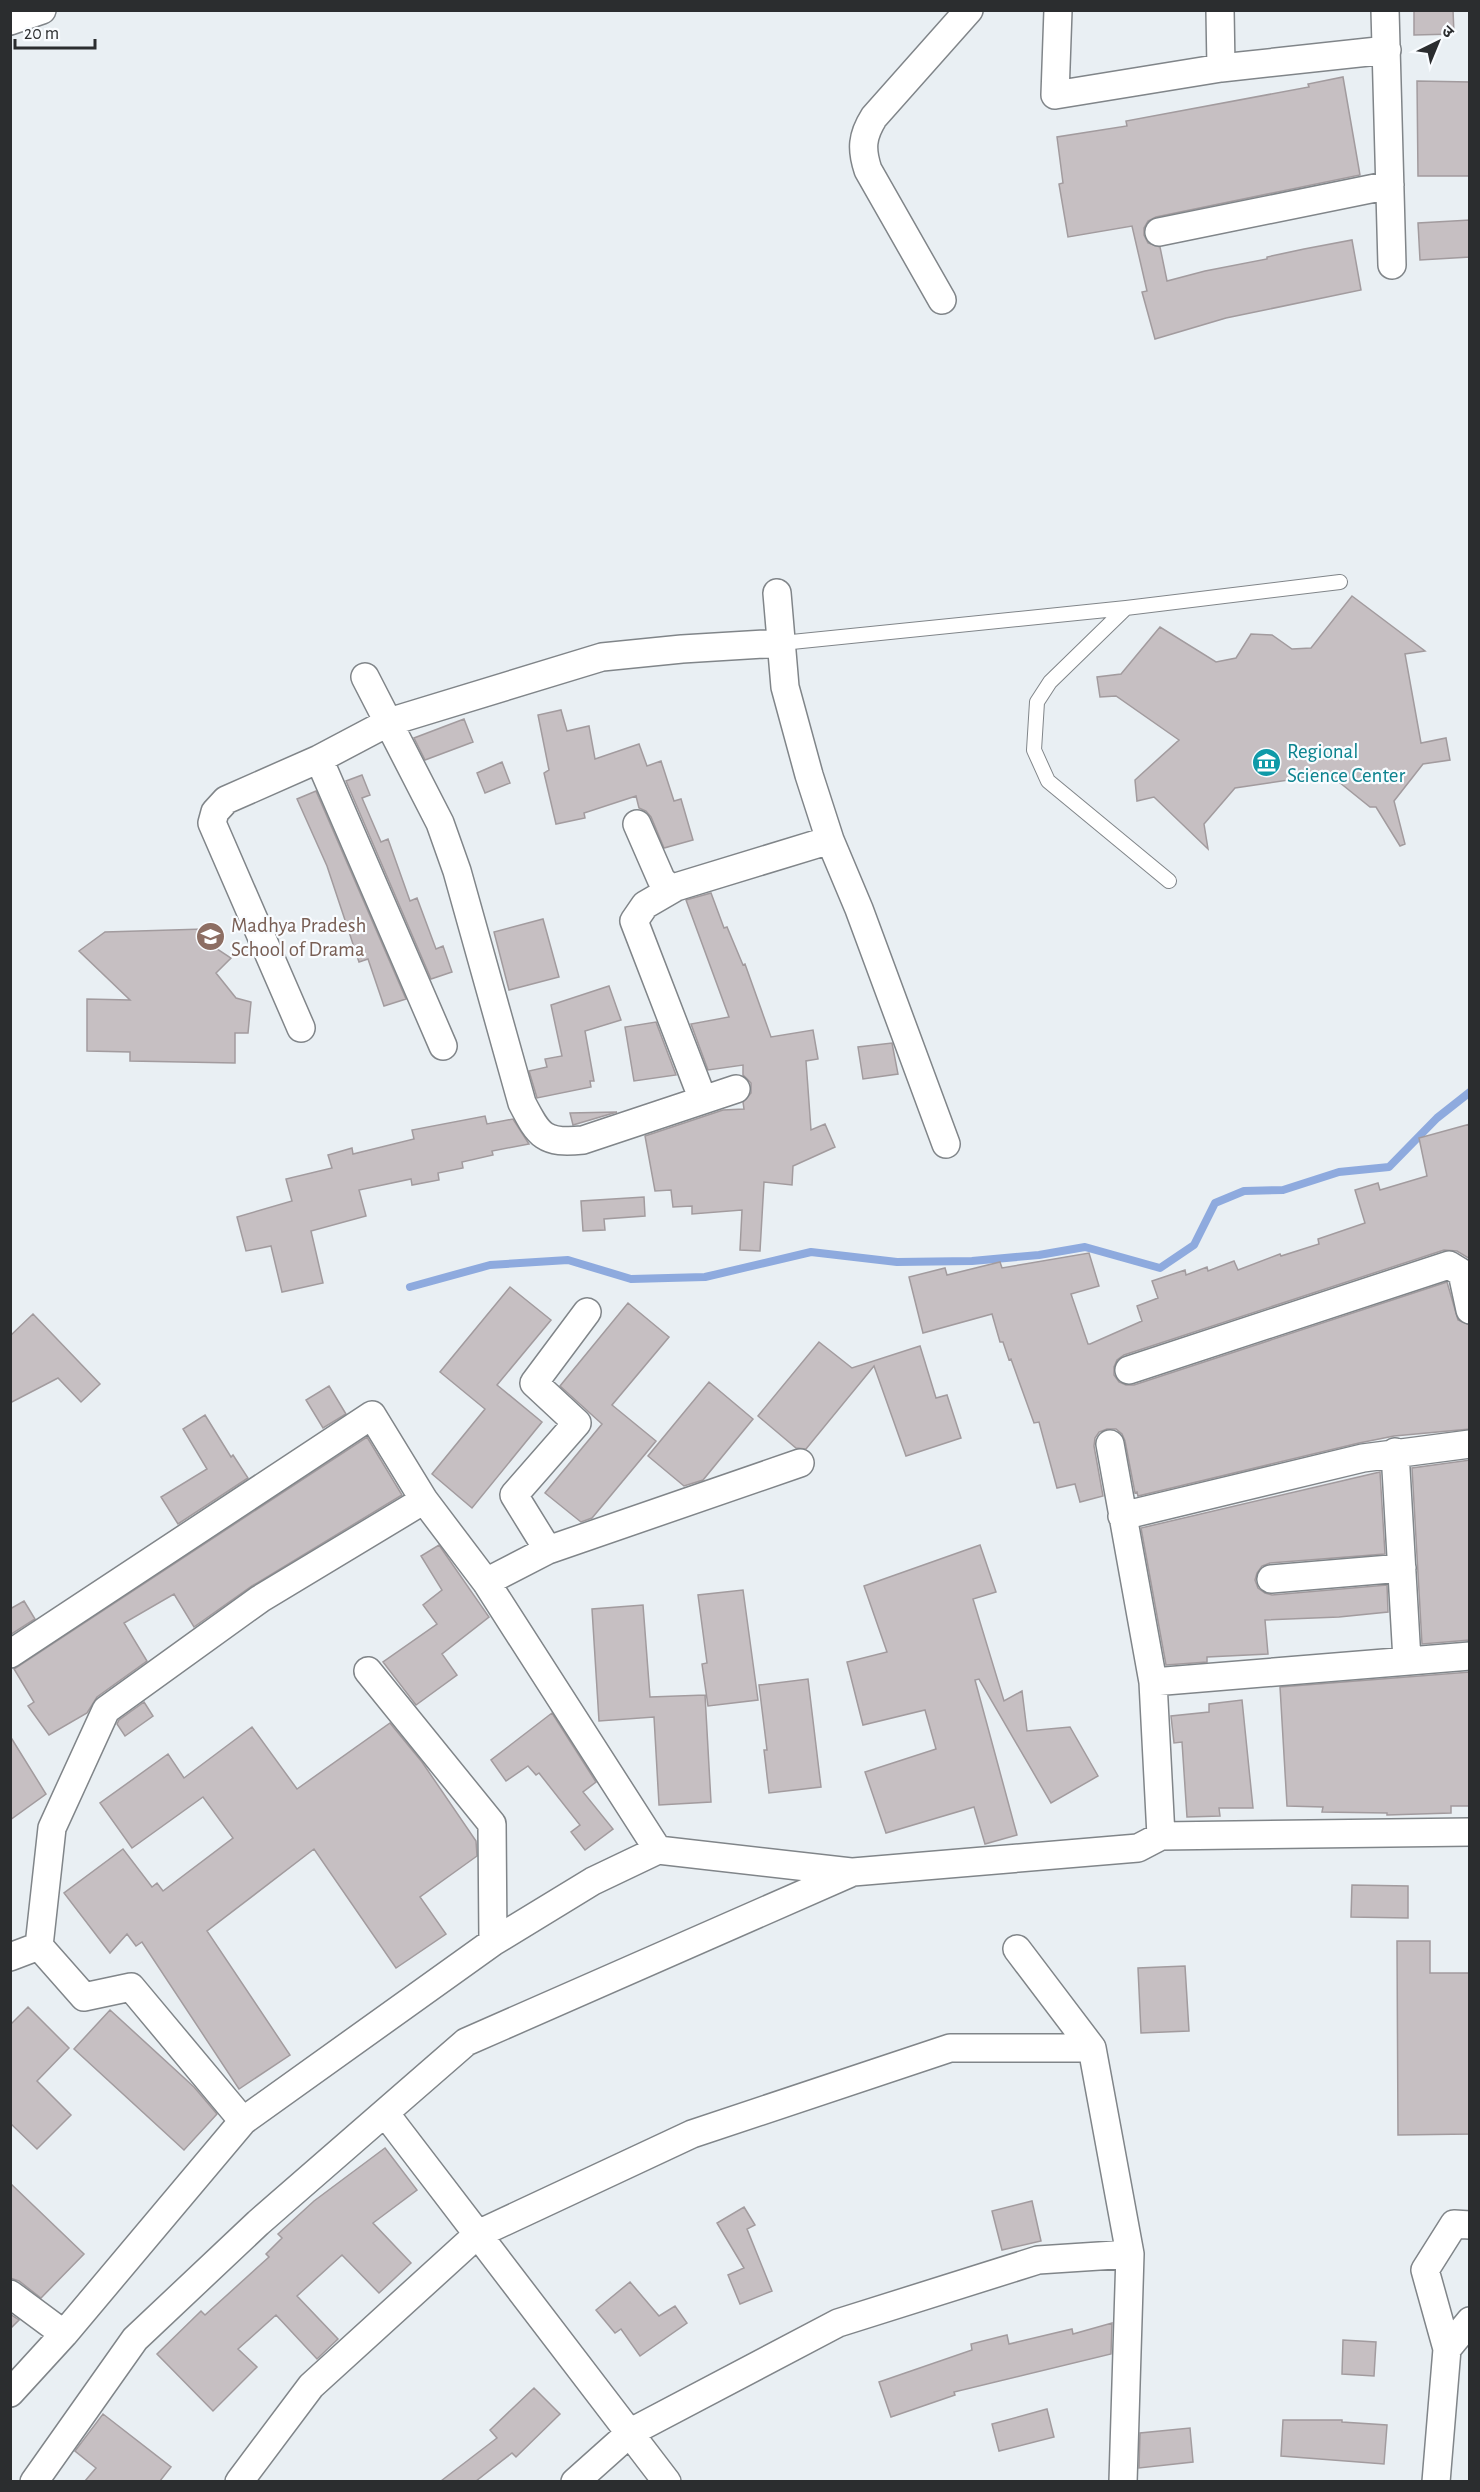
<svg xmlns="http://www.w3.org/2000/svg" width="1480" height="2492" font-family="'Alegreya Sans','Noto Sans Devanagari',sans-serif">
<rect width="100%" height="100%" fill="#e9eff3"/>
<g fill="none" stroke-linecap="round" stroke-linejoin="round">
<path stroke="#8eaade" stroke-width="8" d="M410,1287L490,1265L568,1260L631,1279L705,1277L811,1252L897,1262L972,1261L1039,1255L1085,1247L1160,1268L1194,1245L1215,1203L1244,1191L1283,1190L1339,1172L1389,1167L1437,1118L1470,1092"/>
</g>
<path fill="#c6bfc2" stroke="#a29b9e" stroke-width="1.5" d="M1414,10H1453L1454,34L1414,35Z
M1343,77L1360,175L1156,217L1148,221L1144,228V235L1148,243L1160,247L1167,281L1205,271L1267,259V257L1304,249L1352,240L1361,290L1226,318L1155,339L1142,292L1147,291L1132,226L1068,237L1059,184L1063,183L1057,137L1127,126L1126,121L1309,87L1308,84Z
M1417,81L1470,82V176H1418Z
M1470,220V257L1420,260L1418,223Z
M1352,596L1425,651L1405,654L1421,743L1446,738L1450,760L1423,764L1394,801L1405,844L1400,846L1376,807H1370L1329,774L1235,788L1204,824L1208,849L1154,797L1137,801L1135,780L1179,740L1116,696L1100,697L1097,677L1121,674L1160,627L1216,662L1236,658L1251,634L1272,635L1292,649L1311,648Z
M561,710L567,731L589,726L595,759L639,744L647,766L661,761L674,801L681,799L693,840L664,848L651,817L646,811L639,808L636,796L584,813L585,818L556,824L544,773L549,770L538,715Z
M464,719L473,742L425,760L414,738Z
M502,762L510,783L485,793L477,773Z
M362,775L370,795L362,798L381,842L388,839L410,901L417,898L436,949L443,946L452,972L431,979L346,781Z
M316,791L406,999L384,1006L368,959L359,962L327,866L297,799Z
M711,893L724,928L727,927L743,965L745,964L771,1037L813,1030L818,1059L806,1061L811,1130L825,1124L835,1147L793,1166L792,1185L764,1182L760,1251L740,1250L742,1210L692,1214V1206L673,1207L671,1190L655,1191L645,1136L723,1110L744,1109L743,1102L751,1093V1083L743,1075V1065L708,1070L691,1024L729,1017L686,900Z
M543,919L559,977L509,990L494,932Z
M204,929L211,945L231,958L216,973L236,998L251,1002L248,1033H235V1063L130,1061V1052L87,1051V999L130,1000L79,951L105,932Z
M609,986L621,1020L585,1031L594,1081H590L591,1087L537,1098L529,1071L547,1067L545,1059L562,1056L551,1005Z
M656,1022L676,1075L634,1081L625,1027Z
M892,1043L898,1074L863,1079L858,1047Z
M617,1112L573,1125L570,1113Z
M485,1116L487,1124L513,1119L529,1144L492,1151L493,1155L462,1162L463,1168L438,1173L439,1180L412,1185L411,1179L359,1190L366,1216L311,1231L323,1283L282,1292L271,1246L246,1251L237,1217L292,1201L286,1179L332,1168L328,1155L352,1148L353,1154L414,1139L412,1130Z
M1470,1124V1259L1457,1251L1444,1250L1124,1355L1117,1360L1114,1367V1375L1119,1382L1126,1385H1134L1447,1282L1458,1320L1470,1325V1429L1394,1436L1359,1443L1138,1496L1137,1492L1135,1493L1125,1441L1122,1434L1116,1429H1107L1099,1432L1095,1438L1094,1446L1103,1496L1080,1502L1075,1484L1057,1488L1039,1422L1034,1423L1011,1359L1009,1360L1003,1342H1000L992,1314L923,1333L909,1277L945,1268L947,1275L1000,1262L1002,1268L1089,1253L1099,1286L1071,1294L1088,1344H1090L1142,1321L1137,1306L1158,1298L1152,1281L1185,1270L1186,1275L1207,1267L1208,1271L1234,1261L1238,1270L1280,1254L1281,1256L1319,1244L1318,1239L1365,1223L1355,1190L1378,1183L1380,1190L1427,1176L1419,1138Z
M644,1197L645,1216L604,1219L605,1230L583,1231L581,1201Z
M510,1287L551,1320L497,1385L542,1422L472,1508L432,1474L485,1409L440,1372Z
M628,1303L669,1337L612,1405L656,1441L592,1518L581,1522L545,1493L602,1424L560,1386Z
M33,1314L100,1384L81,1402L58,1378L10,1403V1336Z
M819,1342L852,1368L920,1346L936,1398L947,1395L961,1438L906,1456L874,1366L806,1449L796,1448L758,1416Z
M709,1382L753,1419L703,1480L684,1486L648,1456Z
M329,1386L346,1414L323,1428L306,1400Z
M205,1415L231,1457L233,1455L248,1478L178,1524L161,1497L207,1469L183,1429Z
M367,1437L402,1495L252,1586L194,1627L174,1594L124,1623L147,1661L97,1697L87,1713L49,1735L28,1706L34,1702L14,1669Z
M1470,1460V1640L1422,1644L1412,1468Z
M1380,1472L1385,1554L1270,1563L1262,1566L1257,1573L1255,1580L1258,1588L1265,1593L1272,1595L1387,1585L1388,1612L1339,1617L1265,1620L1268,1654L1207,1657V1662L1166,1665L1141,1528Z
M439,1545L489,1617L442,1654L457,1675L416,1705L383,1662L437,1624L423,1605L442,1590L421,1556Z
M980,1545L996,1592L973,1599L1004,1701L1022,1691L1027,1731L1070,1727L1098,1776L1051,1803L979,1679L975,1680L1017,1835L985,1844L974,1807L886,1833L865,1772L936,1749L925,1710L863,1725L847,1662L887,1652L864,1586Z
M743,1590L758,1700L708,1706L702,1664L707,1663L698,1595Z
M24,1601L35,1619L10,1635V1609Z
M643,1605L650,1697L705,1695L711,1802L659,1805L654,1717L599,1721L592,1609Z
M1470,1672V1806H1451V1813L1387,1815V1813L1322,1812L1323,1807L1287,1806L1280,1687Z
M808,1679L821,1787L769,1793L764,1750H767L759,1685Z
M1242,1700L1253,1808H1219L1220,1816L1187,1817L1182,1742L1174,1743L1171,1716L1209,1712V1704Z
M144,1702L153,1716L125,1736L117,1724L119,1720Z
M552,1713L596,1782L583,1792L613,1829L585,1850L571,1832L580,1825L539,1773L536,1775L528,1766L506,1781L491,1760Z
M390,1723L422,1762L476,1841L477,1856L420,1897L446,1934L396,1968L314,1849L207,1931L290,2055L239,2089L142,1942L136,1946L127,1934L110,1953L64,1893L123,1849L152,1887L157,1883L163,1891L233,1838L203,1797L132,1848L100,1803L168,1754L184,1778L252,1727L297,1789Z
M10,1736L46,1794L10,1820Z
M1352,1885L1408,1886V1918L1351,1917Z
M1397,1941H1430V1973H1470V2134L1398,2135Z
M1185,1966L1189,2031L1141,2033L1138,1968Z
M28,2007L69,2048L37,2081L71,2115L37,2149L10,2123V2025Z
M110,2010L194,2087L217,2114L184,2150L74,2049Z
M385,2148L417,2190L373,2223L411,2263L379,2293L342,2255L297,2296L338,2339L317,2359L276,2315L238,2349L257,2367L213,2411L157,2354L201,2311L205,2315L269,2257L266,2254L282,2238L278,2234L314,2201Z
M10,2183L84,2254L41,2298L19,2281L10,2278Z
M1032,2201L1041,2241L1002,2250L992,2211Z
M744,2207L755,2225L747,2229L772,2291L740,2304L728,2275L744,2268L717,2223Z
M630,2282L659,2316L675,2306L687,2323L640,2356L621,2329L615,2333L596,2310Z
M10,2314L19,2320L10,2329Z
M1112,2323L1111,2354L954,2392L955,2395L891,2417L879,2382L972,2350L971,2344L1007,2335L1009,2344L1072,2329L1073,2334Z
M1343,2340L1376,2342L1374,2376L1342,2374Z
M534,2388L560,2414L516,2457L512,2453L476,2481H441L497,2438L490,2430Z
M1047,2409L1054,2437L999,2451L992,2424Z
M103,2414L171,2467L160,2481H85L96,2468L75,2451Z
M1283,2420H1342V2422L1387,2425L1384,2464L1281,2456Z
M1190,2428L1193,2462L1139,2468L1140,2433Z"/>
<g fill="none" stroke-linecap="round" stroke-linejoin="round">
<defs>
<path id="lane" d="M1126,608L1050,682L1037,702L1034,750L1048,781L1169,881
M782,643L1126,608L1340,582"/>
<path id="street" d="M1058,10L1055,95L1221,68L1387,50
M1220,10L1221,68
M1385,10L1392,265
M10,21L42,10
M1159,232L1390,185
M942,300L868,170C861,149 862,136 874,117L969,10
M777,593L785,687L809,775L830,840L859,909L946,1144
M365,677L440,823L457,871L522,1103C539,1136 544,1144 583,1140L736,1089
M319,759L443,1046
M637,824L661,879L668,887H676L830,840
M676,887L645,905L634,921L703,1100
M301,1028L212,823L215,812L226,800L319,759L389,722L602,657L682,649L782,643
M1129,1370L1449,1265L1462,1273L1470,1310
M1110,1444L1153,1682L1161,1836
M1395,1452L1407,1660
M1122,1516L1363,1458L1470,1444
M548,1550L514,1495L577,1423L534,1383L587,1312
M1271,1579L1402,1568
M486,1582L548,1550L800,1463
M10,1654L372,1415L424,1500L486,1582L658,1850
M368,1671L492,1824L493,1942
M1153,1682L1470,1656
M1017,1949L1092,2048L1130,2254L1123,2482
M10,1957L39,1946
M385,2113L667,2482
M243,2121L131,1987L84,1997L39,1946L52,1828L106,1710L260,1599L424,1500
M10,2294L64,2334
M1447,2349L1470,2321
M10,2393L64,2334L243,2121L493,1942L593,1881L658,1850L851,1872
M34,2482L135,2339L258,2223L466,2042L853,1872L1138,1848L1161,1836L1470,1832
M239,2482L311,2386L478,2234L692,2134L950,2048H1092
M575,2482L631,2432L838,2323L1038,2260L1130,2254
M1436,2482L1447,2349L1425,2270L1454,2224L1470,2225"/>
</defs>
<use href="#lane" stroke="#808589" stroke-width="16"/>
<use href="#street" stroke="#808589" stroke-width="30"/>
<use href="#lane" stroke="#fff" stroke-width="14"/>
<use href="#street" stroke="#fff" stroke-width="27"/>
</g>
<defs>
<symbol id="museum-disc" viewBox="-11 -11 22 22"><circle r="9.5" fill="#0f9aa8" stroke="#f9fcff"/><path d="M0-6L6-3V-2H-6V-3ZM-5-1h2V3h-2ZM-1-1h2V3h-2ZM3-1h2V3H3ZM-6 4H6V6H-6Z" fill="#fff"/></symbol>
<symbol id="university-disc" viewBox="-11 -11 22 22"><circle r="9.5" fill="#8d6e63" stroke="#f9fcff"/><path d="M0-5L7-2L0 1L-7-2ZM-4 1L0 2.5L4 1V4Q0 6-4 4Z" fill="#fff"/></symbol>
</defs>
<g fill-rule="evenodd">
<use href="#museum-disc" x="1250" y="746" width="33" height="33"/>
<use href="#university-disc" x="194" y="920" width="33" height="33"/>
</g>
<g text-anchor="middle" stroke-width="4.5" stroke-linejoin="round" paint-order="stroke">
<g font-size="21" fill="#0d838f" stroke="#f9fcff" text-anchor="start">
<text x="1287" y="758">Regional<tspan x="1287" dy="24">Science Center</tspan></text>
</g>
<g font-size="21" fill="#785e54" stroke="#f9fcff" text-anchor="start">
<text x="231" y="932">Madhya Pradesh<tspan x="231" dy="24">School of Drama</tspan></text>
</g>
</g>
<rect width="1480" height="2492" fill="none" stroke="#2b2d2f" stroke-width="24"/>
<g transform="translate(1438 42) rotate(43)" stroke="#f9fcff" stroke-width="4.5" paint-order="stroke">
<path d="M0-4.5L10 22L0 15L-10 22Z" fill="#2b2d2f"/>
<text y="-9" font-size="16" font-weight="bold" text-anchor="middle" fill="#2b2d2f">उ</text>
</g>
<path d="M15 39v9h80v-9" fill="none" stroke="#2b2d2f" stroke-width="3"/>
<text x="24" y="39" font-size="18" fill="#2b2d2f" stroke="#f9fcff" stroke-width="4.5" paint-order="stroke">20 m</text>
</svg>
